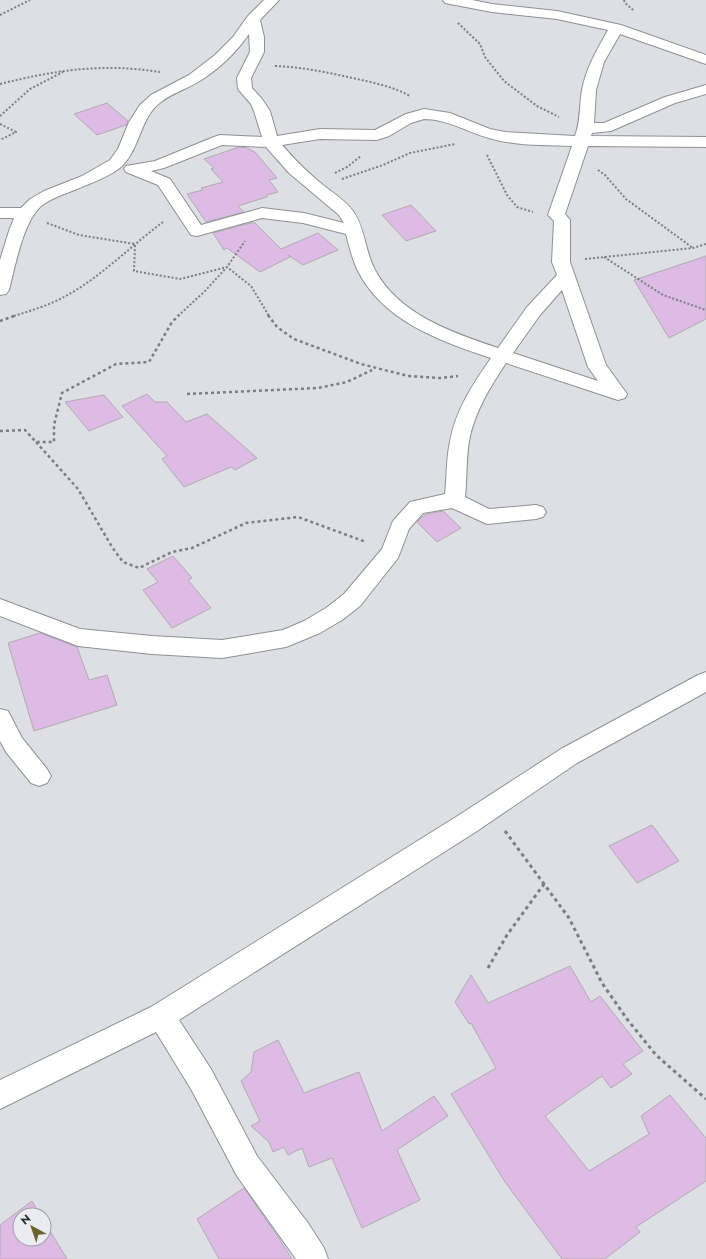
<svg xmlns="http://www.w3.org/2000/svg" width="706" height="1259" font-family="Jost,sans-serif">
<rect width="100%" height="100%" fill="#dddfe4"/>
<path fill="#ddbbe5" stroke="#b0acb1" d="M107,103L128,121L126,125L97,135L74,114Z
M239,147L247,148L255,152L277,178L269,180L278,192L267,195V197L238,206L244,212L206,222L187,194L203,190L201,188L223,182L211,169L214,168L204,159Z
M411,205L436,231L406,241L382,215Z
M254,222L281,249L318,233L338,250L303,265L288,255L290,257L260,272L227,248L224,250L213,233Z
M706,256V319L669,338L634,280Z
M147,394L155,402H167L186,422L207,414L257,458L235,470L231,467L184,487L162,459L167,456L122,406Z
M104,395L123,417L89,431L65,402Z
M443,511L461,528L437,542L417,522L422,517L427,514Z
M173,556L192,578L188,580L211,608L172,628L143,590L158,582L147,569Z
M40,633L77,647L89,680L107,675L117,705L34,731L8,643Z
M652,825L679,861L637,883L609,846Z
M570,966L591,1002L600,996L643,1051L623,1064L632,1074L611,1088L602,1076L545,1116L589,1171L649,1134L641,1116L670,1095L706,1138V1181L636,1227L640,1232L605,1259H562L505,1182L451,1094L496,1068L471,1023L469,1024L455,1002L471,975L488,1003Z
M278,1040L304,1093L359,1072L382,1131L434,1096L448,1116L397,1150L420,1200L362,1228L332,1158L309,1167L302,1148L288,1155L284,1147L273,1152L269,1142L251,1126L260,1121L241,1081L251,1072L254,1052Z
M244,1188L276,1234L292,1259H219L197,1219Z
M32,1201L40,1215H20V1239H44V1221L67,1259H0V1225Z"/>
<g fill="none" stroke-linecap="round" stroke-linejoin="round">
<defs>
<path id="minor" d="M264,0H279L260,20L264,37V52L251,78L252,88L262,99L270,111L277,136L320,129L375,130L406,114L424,109L450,113L490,129L505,132L575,136C581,121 579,106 582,90C586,68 597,50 608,30L557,19L492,12L445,3L443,0H472L492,4L557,11L621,25L706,55V64L620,34L604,62L596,90L594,123H604L665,97L706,85V94L675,103L611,131L592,133L591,136L706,137V147L588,146L565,214L570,220V262L606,365L627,394L625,398L618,400L506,363C490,387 474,413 469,441C466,459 467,478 465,497L489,509L536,505L543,507L546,512L543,517L536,519L487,524L452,508L423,513L409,529L398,558L360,606L342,620L320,633L286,647L222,658L152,654L78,646L0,616V599L80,629L152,636L222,640L283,630L304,621L326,608L344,594L382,549L393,521L410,502L445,494C447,477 446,459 450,442C455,411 473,384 491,358C440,341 382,321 357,269C352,258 349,246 346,234L303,223L262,218L197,236L191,235L158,185L126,172L124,169L126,166L155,161L214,137L220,135L262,137L254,111L251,104L238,89L237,78L250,52L249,34C236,53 218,70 198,82C187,89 172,93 161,102C140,117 141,147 122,166C113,175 89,184 77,189C65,194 51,198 41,206C23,222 15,267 9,290L6,294L0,295V260L9,231L14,218H0V208H21L30,199L44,191L82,176L110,160L118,149L129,122L140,105L151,95L189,75L215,55L233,37L248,16ZM424,119C447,119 467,132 489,138C515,146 545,145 572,146L548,215L554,221L552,262L557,275L527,307L498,348C453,333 399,315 375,270C365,251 365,228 353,211C346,201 333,193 323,185C308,173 295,160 282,145L320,139L377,140L389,136L411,123ZM222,145L266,147L289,173L339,215L344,223L304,213L262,208L201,225L170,179L151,171L164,168ZM562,290L588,367L598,381L513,353L540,315Z
M706,672V692L577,763L474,833L179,1020L211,1069L257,1156L308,1223L324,1248L328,1259H296L237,1176L191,1089L156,1032L0,1109V1080L151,1007L456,817L561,749L698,675Z
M0,709L8,711L22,738L47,769L51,776L47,783L39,786L31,783L6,752L0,741Z"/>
</defs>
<use href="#minor" stroke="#8e9095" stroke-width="2"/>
<path stroke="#7d7e82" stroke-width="2" stroke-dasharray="2 2" stroke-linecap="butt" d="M624,0L625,3L633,10
M0,15L30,0
M458,23L480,44L485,57L504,81L537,106L559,117
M275,66C303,67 330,73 357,79C375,83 394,87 410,96
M0,84C56,70 102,63 160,72
M0,116L30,89L63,72
M0,124L16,132L0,140
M487,155L507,195L517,207L533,212
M598,170L605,175L626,199L693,248
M335,173L347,167L361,156
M342,179L383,165L410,153L455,144
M47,223L79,235L135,244L134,271L180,279L227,267L251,286L269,316
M604,257L663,295L706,310
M585,259L693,248L706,244
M14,316C33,310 53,304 71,293C104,274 132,245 163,222
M178,316L205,291L227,267L245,241"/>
<path stroke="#7d7e82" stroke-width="2.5" stroke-dasharray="3 3" stroke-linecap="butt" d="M268,315L277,327L294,339L361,364L408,376L440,378L458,376
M0,321L17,315
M187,394L318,388L347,382L372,370
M0,431L25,430L36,442H54V425L62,393L116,364L149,362L172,322L179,315
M36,442L78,489L112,547L123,562L139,568L172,552L192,548L246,523L298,517L366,542"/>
<path stroke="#7d7e82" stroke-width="3" stroke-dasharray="3.5 3.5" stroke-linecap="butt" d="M505,831L569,918L602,983L627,1019L656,1055L706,1099
M488,968L507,935L544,884"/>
<use href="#minor" fill="#fff" fill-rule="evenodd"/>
</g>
<g transform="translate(32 1227) rotate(320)"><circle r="19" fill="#eaecf1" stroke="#9e9fa3"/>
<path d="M0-3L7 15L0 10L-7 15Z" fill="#6b622e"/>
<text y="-6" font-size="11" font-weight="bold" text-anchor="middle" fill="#2b2c2e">N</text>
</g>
</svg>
